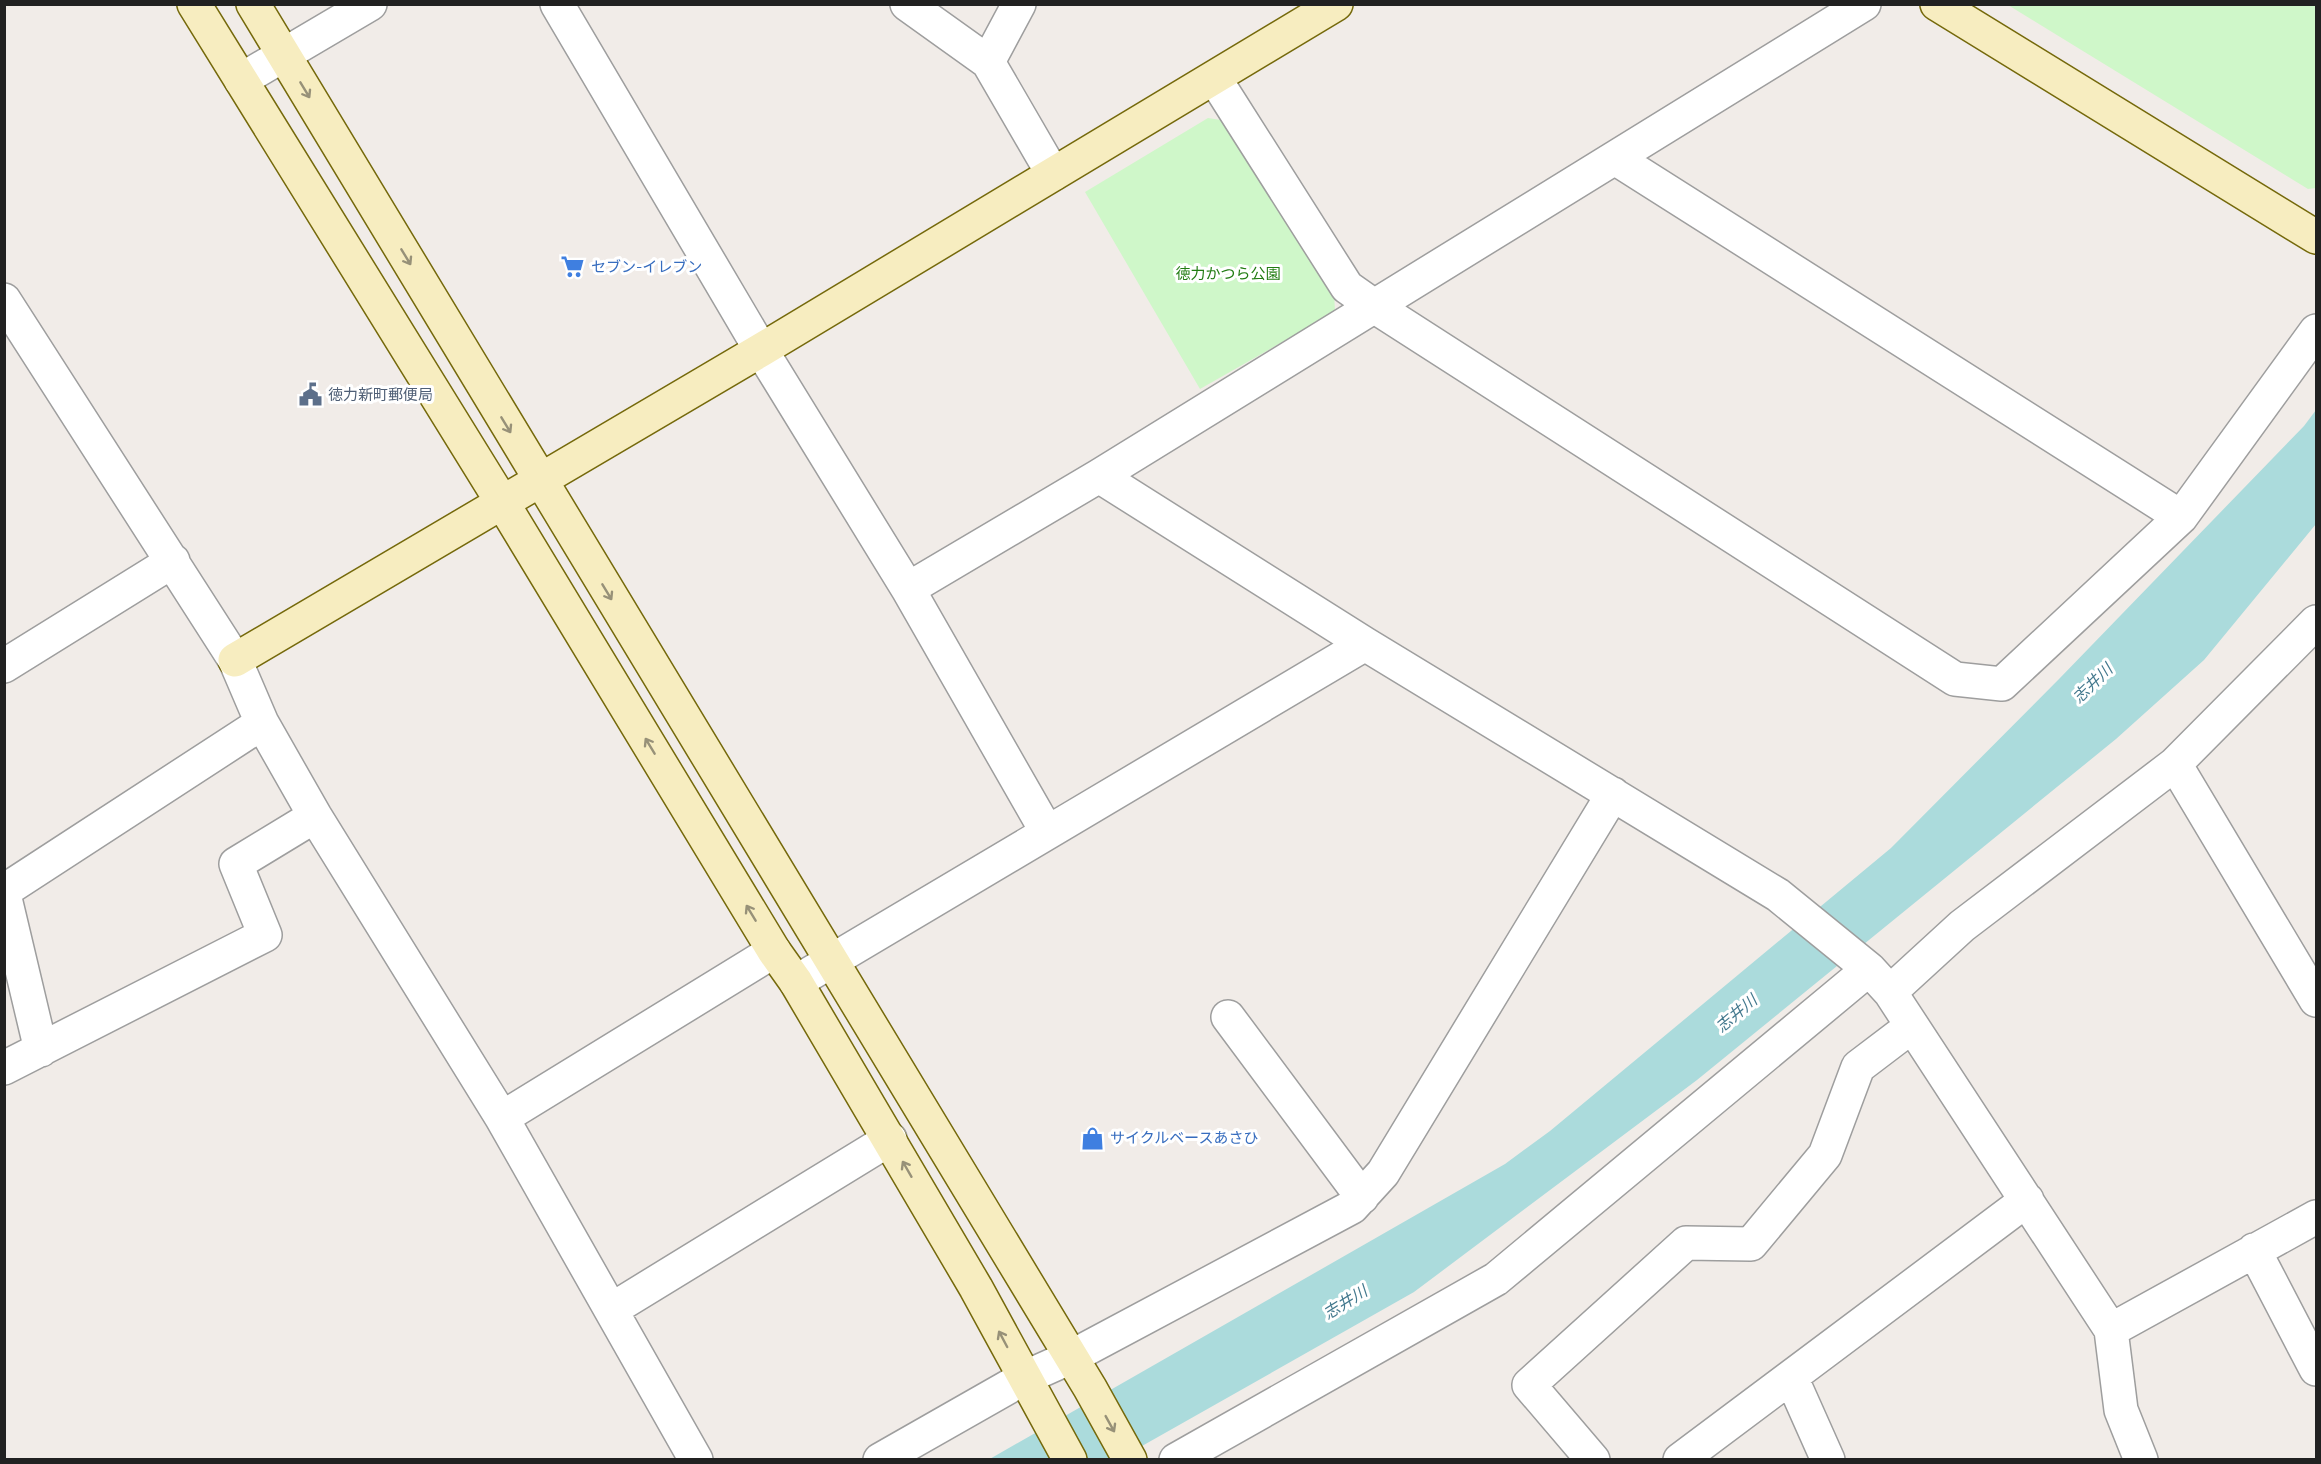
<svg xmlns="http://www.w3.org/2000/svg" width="2321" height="1464" font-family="Raleway,'Noto Sans JP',sans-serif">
<rect width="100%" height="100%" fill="#f1ece8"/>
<path fill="#cff7c9" d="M2008,5H2316V188L2308,189Z
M1208,118L1234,122L1334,291L1335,312L1200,389L1085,192Z"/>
<path fill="#abdbdc" d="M2316,410V524L2204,660L2116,739L1697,1080L1414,1292L1119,1459L988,1460L1505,1164L1550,1131L1891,848L2060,678L2304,426Z"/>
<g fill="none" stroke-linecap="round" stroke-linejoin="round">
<defs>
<path id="street" d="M557,4L761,350L908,589L1047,832
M907,4L988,62L1053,174
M988,62L1019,4
M1215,79L1347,287L1374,306L1955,679L2002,684L2181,517L2316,331
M241,80L370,4
M1615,158L2181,517
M4,300L235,660L262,723L315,816L502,1118L696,1460
M1099,476L1365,644L1778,895L1869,969L1890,992L2111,1330
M908,589L1099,476L1864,4
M4,666L173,561
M2175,764L2316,1000
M4,891L262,723
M4,894L41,1050
M796,982L1365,644
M1890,992L1962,926L2175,764L2316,622
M1228,1017L1362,1197
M4,1068L265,935L236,864L315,816
M502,1118L774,951
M2254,1250L2316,1369
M611,1310L890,1139
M1791,1377L1828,1460
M880,1460L1024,1378L1071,1357L1352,1207L1383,1173L1613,794
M1176,1460L1496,1279L1869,969
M1593,1460L1529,1385L1686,1243L1751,1244L1825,1155L1858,1067L1912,1026
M1680,1460L2027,1200
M2141,1460L2121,1410L2111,1330L2316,1217"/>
<path id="secondary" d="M194,4L502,502L774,951L796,982L976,1288L1070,1460
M253,4L1090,1388L1130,1460
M1937,4L2316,237
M235,660L761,350L1336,4"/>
</defs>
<use href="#street" stroke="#9e9e9e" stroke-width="36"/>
<use href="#secondary" stroke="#75690b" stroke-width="36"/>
<use href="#street" stroke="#fff" stroke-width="33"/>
<use href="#secondary" stroke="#f7edc0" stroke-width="33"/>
</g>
<defs><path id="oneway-shaft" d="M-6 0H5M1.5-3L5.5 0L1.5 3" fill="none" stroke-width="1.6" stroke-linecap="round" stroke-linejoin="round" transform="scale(1.5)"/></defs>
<g stroke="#979178">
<use href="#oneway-shaft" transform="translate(305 90) rotate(59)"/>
<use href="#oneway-shaft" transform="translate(406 257) rotate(59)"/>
<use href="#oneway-shaft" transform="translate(506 425) rotate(59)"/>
<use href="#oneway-shaft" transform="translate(607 592) rotate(59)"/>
<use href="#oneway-shaft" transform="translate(650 746) rotate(-121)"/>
<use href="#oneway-shaft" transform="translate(751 913) rotate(-121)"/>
<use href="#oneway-shaft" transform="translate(907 1169) rotate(-120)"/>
<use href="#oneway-shaft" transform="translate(1003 1339) rotate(-118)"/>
<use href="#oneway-shaft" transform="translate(1110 1424) rotate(61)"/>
</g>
<defs>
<symbol id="supermarket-bare" viewBox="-9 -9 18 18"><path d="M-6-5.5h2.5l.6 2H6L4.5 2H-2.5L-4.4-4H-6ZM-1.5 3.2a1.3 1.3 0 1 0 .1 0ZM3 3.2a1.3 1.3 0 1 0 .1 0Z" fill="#3f7fe0" stroke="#fff" stroke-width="2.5" paint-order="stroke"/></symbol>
<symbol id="civic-bare" viewBox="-9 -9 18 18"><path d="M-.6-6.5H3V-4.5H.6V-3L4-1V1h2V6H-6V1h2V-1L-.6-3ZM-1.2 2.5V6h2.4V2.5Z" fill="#5c6f8a" stroke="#fff" stroke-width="2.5" paint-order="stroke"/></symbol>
<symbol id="shop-bare" viewBox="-9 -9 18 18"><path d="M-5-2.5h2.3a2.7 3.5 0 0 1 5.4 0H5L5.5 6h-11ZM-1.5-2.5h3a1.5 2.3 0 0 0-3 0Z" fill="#3f7fe0" stroke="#fff" stroke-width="2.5" paint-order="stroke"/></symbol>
</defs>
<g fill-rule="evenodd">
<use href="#supermarket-bare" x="556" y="250" width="33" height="33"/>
<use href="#civic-bare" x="294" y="378" width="33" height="33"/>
<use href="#shop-bare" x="1076" y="1122" width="33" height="33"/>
</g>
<g text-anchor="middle" stroke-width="6" stroke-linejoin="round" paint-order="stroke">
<g font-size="15" fill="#366cbe" stroke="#fff" text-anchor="start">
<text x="591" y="272">セブン-イレブン</text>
<text x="1110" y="1143">サイクルベースあさひ</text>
</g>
<g font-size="15" fill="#217c12" stroke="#fff">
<text x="1228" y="279">徳力かつら公園</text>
</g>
<g font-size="15" fill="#4e5e75" stroke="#fff" text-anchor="start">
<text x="328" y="400">徳力新町郵便局</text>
</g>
<g font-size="16" font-style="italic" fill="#44798e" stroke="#fff">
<text transform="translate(2092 683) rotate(-44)" y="6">志井川</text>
<text transform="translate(1736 1013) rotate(-40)" y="6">志井川</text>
<text transform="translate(1345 1302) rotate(-32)" y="6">志井川</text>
</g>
</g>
<rect width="2321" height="1464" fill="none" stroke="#212121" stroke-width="12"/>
</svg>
